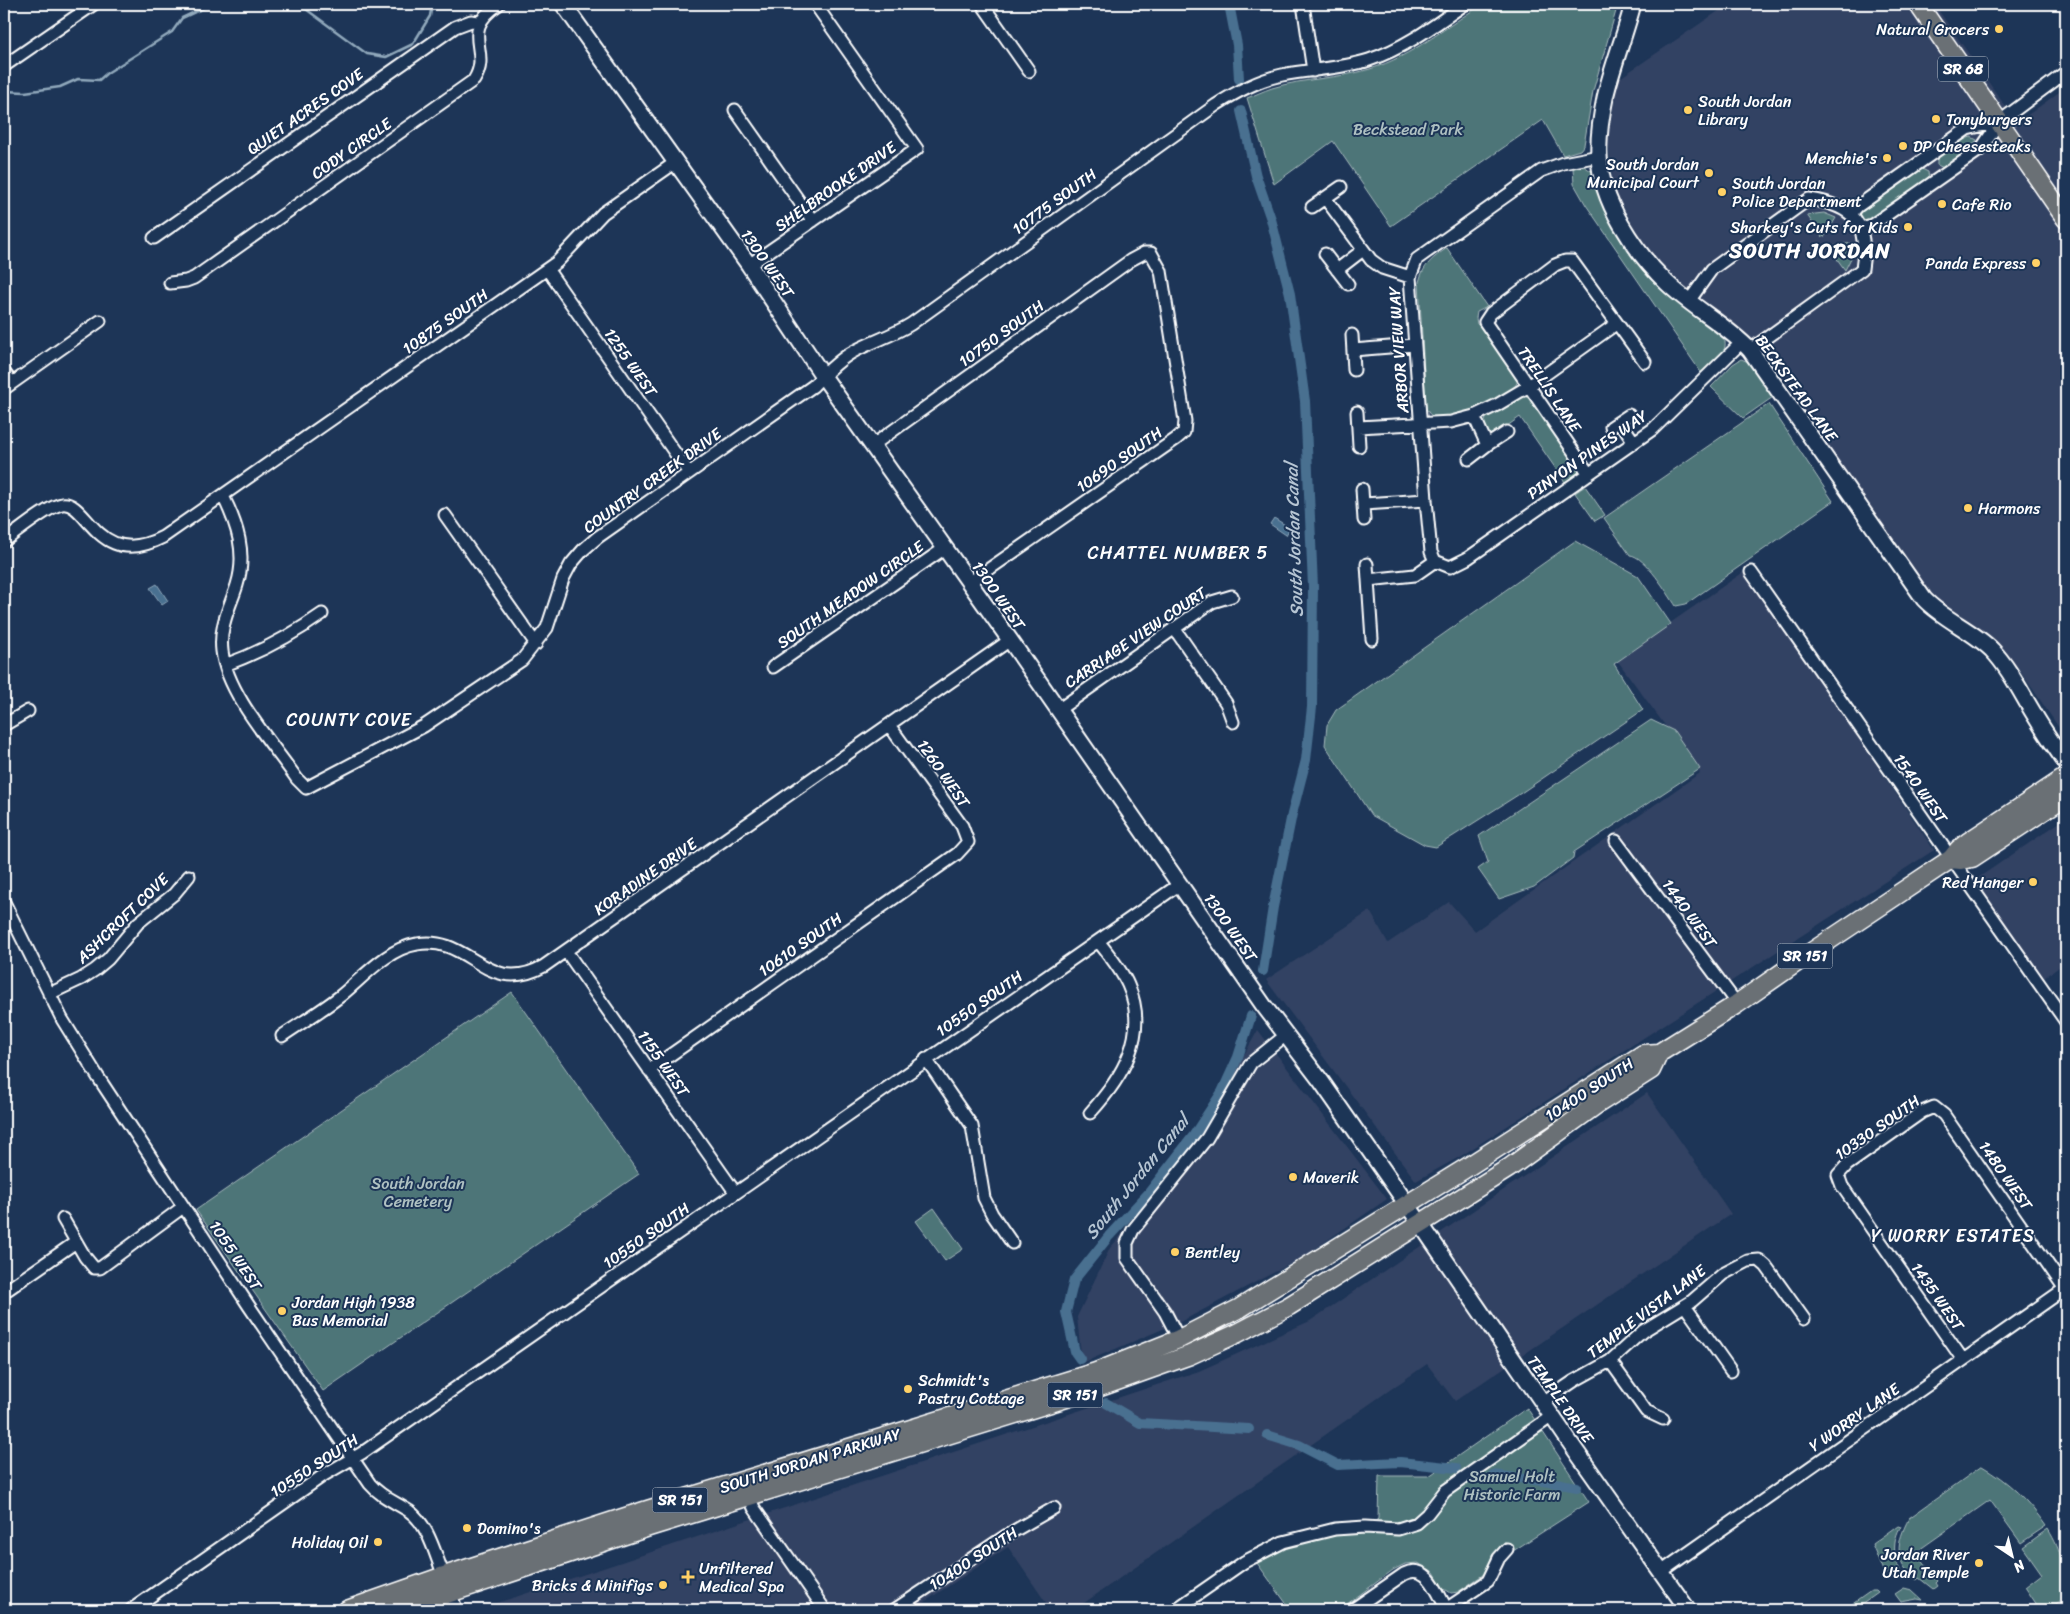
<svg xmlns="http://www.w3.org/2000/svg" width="2070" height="1614" font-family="Sriracha,sans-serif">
<rect width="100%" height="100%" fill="#1d3557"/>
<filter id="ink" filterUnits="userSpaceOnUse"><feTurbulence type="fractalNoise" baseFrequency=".02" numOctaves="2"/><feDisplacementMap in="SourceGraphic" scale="10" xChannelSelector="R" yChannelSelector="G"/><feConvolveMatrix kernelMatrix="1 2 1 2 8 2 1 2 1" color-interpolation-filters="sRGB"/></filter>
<g filter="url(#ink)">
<path fill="#334263" d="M1729,4H1934L2017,123L2066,87V738L2017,666L1944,610L1902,558L1782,377L1746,334L1688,293L1644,246L1614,190L1608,140L1617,80Z
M1745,571L1934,850L1461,1156L1416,1181L1266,980L1370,911L1388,943L1449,902L1475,931L1700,773L1617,660Z
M2066,818V962L2044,978L1975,880Z
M1258,1030L1387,1199L1303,1257L1182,1321L1082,1363L1077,1317L1110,1248L1180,1170Z
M1647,1093L1731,1214L1455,1401L1427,1364L1074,1610H1051L1008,1547L912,1610H476L1199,1371L1310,1321Z"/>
<path fill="#4e7578" stroke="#a6babc" d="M1483,4H1618L1593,91L1584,145L1580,150L1563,155L1543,120L1391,226L1333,141L1274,184L1247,98C1255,95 1263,91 1272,88C1304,78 1338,79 1370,69C1413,56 1445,27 1483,4Z
M1971,137L1977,140L1968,153L1944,168L1937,165V157L1959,141Z
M1584,166L1594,173L1605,209L1618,235L1648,277L1667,295L1724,338C1730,353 1712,364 1702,374L1586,205L1574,184L1573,168Z
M1920,168L1928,172L1929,179L1871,221L1864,222L1861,219L1860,210Z
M1824,213L1836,218L1825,236L1822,237L1807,215Z
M1853,243L1852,256L1845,270L1830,249L1832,246Z
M1447,248L1487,307L1477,312L1476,318L1477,324L1486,332L1518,381C1511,399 1453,423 1434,417C1430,416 1429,413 1426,409L1419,282C1423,265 1433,258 1447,248Z
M1741,359L1749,362L1773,397L1743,418L1711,387L1733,364Z
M1526,397L1531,399L1580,469L1575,478L1567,485L1520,417L1494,435L1489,436L1484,425L1486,418L1520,398Z
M1769,404L1833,501L1686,604L1676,606C1668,594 1645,556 1630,555L1604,518Z
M1585,486L1605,515L1595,521L1575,493Z
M1575,541L1638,576L1671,624L1614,664L1643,710L1521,793L1436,847L1425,845L1371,815L1325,745L1327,725L1336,710Z
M1651,720L1674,731L1700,769L1574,852L1573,858L1534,887L1499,899L1478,869L1488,862L1479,836Z
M512,992L639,1174L323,1391L196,1210Z
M934,1208L963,1249L945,1261L916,1221Z
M1527,1408L1589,1502L1513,1551L1505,1541L1492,1555L1487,1572L1458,1592L1451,1593L1443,1588L1434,1572L1418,1563L1405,1564L1393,1570L1339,1610H1291L1257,1563L1291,1546L1336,1535L1359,1534L1378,1519L1379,1476H1429Z
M1982,1466C2008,1481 2029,1501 2046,1526L2021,1543L1990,1500L1916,1552L1937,1581L1935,1583L1937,1586L1933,1589L1919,1578L1917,1580C1893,1562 1896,1543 1909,1518Z
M1898,1525L1901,1526C1892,1540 1893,1558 1901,1572L1888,1574L1884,1573L1872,1544Z
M2048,1529C2062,1552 2066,1571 2066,1597L2048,1610H2036L2039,1608L2025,1587L2042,1574L2023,1547Z
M1904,1588L1912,1590L1923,1600L1917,1599L1901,1602L1895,1594Z
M1871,1591H1876L1878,1593L1854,1610H1844Z"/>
<path fill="#486f90" stroke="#91a9bc" d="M1274,518L1290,528L1286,535L1270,524Z
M157,584L168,601L162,605L150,588Z"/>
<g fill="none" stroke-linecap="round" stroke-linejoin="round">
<path stroke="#91a9bc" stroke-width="2.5" d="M299,4L367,54L386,57L413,44L430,16L432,4
M4,91L25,92L60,87L78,79L99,80L107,73L172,32L182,18L212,4"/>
<path stroke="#486f90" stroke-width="10" d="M1229,4L1237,45L1239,79
M1241,111L1256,176L1271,219L1290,294L1305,401L1313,587L1312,707L1306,760L1292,814L1273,907L1263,971
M1080,1359L1075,1352L1066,1312L1074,1280L1109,1236L1147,1195L1194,1135L1222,1092L1238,1057L1251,1016
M1106,1403L1140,1423L1249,1429
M1267,1435L1299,1445L1338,1465L1400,1462L1456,1468
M1493,1475L1550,1482L1577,1487"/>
<defs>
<path id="street" d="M982,4L1029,71
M1303,4L1313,71
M4,66L94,4
M735,110L813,221
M1999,122L2066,72
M1325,198L1371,260L1382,268L1410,277
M1312,207L1341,187
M1851,214L1858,206L1967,129L1999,122L1981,149L1872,225L1861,228
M154,238L455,27L471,21L479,22
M1325,254L1348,284
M749,265L917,149L815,4
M547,269L689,473
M1337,270L1363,250
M170,283L186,281L194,278L474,80C493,50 457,32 499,4
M1689,301L1712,269L1809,199C1855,206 1869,223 1862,269L1750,350
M1352,335L1354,370
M1353,350L1414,345
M4,372L12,383
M4,389L100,321
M1357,412L1359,446
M1474,416L1487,445
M1620,421L1634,442
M1358,427L1451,422L1474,416L1497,405L1529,386L1616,324
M1611,427L1629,415
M873,445L1131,260L1144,253H1151L1161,271L1185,421L1184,432L1176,439L969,583
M1469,459L1487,445L1507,432
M1589,474L1485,322L1491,313L1555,265L1565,261H1572L1645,362
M1362,489L1364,520
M223,496C237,524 247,553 237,585C230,607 219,626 222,651C227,694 272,743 297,779L306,788L424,726L522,660L547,628L563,579L571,564L583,550L598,537L813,386C825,374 836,362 851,353C870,342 892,336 911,324L1216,105C1236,92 1258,80 1282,75C1311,69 1341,69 1369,60C1405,48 1435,25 1465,4
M1364,504L1426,500
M445,515L536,644
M4,541C16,533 48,506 62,504C88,500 97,571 163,537L557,262L603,213L676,162
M1435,561L1431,552L1426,500L1410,277L1417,259L1541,171L1563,163L1599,156
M1435,561L1450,567L1468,558L1653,429L1742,342
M1367,564L1368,580
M1751,572L2066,1022
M1174,628L1226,703L1233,722
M1372,639L1368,580L1415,575L1435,561
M225,665C261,652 291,636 322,614
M773,667L945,548
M1058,710L1212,602L1232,596
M4,725L28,711
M1616,841L1737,1004
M4,902L62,1019L98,1077L249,1306L370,1484C381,1497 395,1502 409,1511C429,1525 435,1555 444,1576
M566,951L735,1192
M49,994L81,979L95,970L108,959L138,923L174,894L189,876
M282,1036C301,1023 321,1011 339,997C362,979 386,949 417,944C470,934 486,998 544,966L1010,640
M926,1059L972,1126L984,1198L992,1214L1012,1243
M649,1070L957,854L968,842L962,826L889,725
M1090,1113C1122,1078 1150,1034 1128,985C1121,969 1109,955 1098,941
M63,1219L85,1257L94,1268H100L183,1207
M4,1292L76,1242
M1685,1306L1731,1371
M1179,1339L1165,1312L1127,1258V1243L1133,1230L1207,1138L1251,1063L1286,1035
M1963,1360L1842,1186L1838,1175L1847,1165L1922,1112L1934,1107L1944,1115L2065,1289
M1610,1361L1646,1411L1663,1419
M1543,1402L1574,1381L1610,1361L1643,1331L1692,1301L1723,1274L1748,1261L1759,1260L1766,1266L1804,1319
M749,1496L754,1508L825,1610
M1661,1572L2066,1288
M1446,1609L1488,1581L1499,1558L1507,1549
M131,1610L324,1475L362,1453L1180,884
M894,1610L1007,1535L1054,1508
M1175,1610L1244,1562L1283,1542L1335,1529L1365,1527L1398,1529L1417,1523L1427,1514L1445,1491L1552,1416
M1352,1610L1404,1574C1428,1562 1438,1594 1447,1610"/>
<path id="secondary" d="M563,4L749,265L823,376L1010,640L1264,1006L1321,1081L1420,1223L1571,1444L1688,1610
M1633,4C1625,35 1612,67 1605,98C1601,117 1598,136 1599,155C1600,201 1635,252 1667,283C1693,308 1725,324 1750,350L1924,599C1944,620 1972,630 1992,650C2010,669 2021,693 2034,714C2044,731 2055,747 2066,763
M446,1583L454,1610"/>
<path id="primary" d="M1918,4L2066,219
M1951,859L1961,860L1972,858L2066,796
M347,1610L444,1576L644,1511L1096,1372L1179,1339L1240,1308L1466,1168L1643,1054L1659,1053L1737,1004L1816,949L1951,859L1959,849L1968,842L2066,777
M398,1610L649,1527L1083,1393L1190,1355L1238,1333L1289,1306L1509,1168L1596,1105L1651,1070L1659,1053"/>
</defs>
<use href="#street" stroke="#fff" stroke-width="15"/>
<use href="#secondary" stroke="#fff" stroke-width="19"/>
<use href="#primary" stroke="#fff" stroke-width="21"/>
<use href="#street" stroke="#1d3557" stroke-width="11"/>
<use href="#secondary" stroke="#1d3557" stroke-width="15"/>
<use href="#primary" stroke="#6b7074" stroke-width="18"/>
</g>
</g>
<g fill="#ffd166" stroke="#1d3557" stroke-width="2">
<circle cx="1999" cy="29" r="5"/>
<circle cx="1688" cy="110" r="5"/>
<circle cx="1936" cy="119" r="5"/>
<circle cx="1903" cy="146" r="5"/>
<circle cx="1887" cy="158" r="5"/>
<circle cx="1709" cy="173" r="5"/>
<circle cx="1722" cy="192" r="5"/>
<circle cx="1942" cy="204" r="5"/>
<circle cx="1908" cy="227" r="5"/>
<circle cx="2036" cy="263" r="5"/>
<circle cx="1968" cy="508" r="5"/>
<circle cx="2033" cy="882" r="5"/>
<circle cx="1293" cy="1177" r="5"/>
<circle cx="1175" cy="1252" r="5"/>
<circle cx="282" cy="1311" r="5"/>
<circle cx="908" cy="1389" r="5"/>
<circle cx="467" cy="1528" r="5"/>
<circle cx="378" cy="1542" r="5"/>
<circle cx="1979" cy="1563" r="5"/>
<path d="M685.5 1569.5h5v5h5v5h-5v5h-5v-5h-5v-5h5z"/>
<circle cx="663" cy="1585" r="5"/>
</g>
<g text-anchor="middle" stroke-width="4" stroke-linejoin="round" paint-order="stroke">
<g fill="#1d3557" stroke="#bbc2cd" stroke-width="1">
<rect x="1938" y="56.5" width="50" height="25" rx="4"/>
<rect x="1777.5" y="943.5" width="55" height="25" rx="4"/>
<rect x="1047.5" y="1382.5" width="55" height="25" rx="4"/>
<rect x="652.5" y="1487.5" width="55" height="25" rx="4"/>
</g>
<g font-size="15" font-weight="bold" fill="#fff">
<text x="1963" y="74">SR 68</text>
<text x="1805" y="961">SR 151</text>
<text x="1075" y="1400">SR 151</text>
<text x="680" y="1505">SR 151</text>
</g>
<g font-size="16" fill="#fff" stroke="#1d3557" text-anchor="start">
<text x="1989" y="35" text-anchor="end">Natural Grocers</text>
<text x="1698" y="107">South Jordan<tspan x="1698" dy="18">Library</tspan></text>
<text x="1946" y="125">Tonyburgers</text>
<text x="1913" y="152">DP Cheesesteaks</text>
<text x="1877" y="164" text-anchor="end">Menchie's</text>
<text x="1699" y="170" text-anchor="end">South Jordan<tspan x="1699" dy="18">Municipal Court</tspan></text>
<text x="1732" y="189">South Jordan<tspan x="1732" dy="18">Police Department</tspan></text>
<text x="1952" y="210">Cafe Rio</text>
<text x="1898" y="233" text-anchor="end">Sharkey's Cuts for Kids</text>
<text x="2026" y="269" text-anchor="end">Panda Express</text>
<text x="1978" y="514">Harmons</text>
<text x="2023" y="888" text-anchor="end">Red Hanger</text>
<text x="1303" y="1183">Maverik</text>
<text x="1185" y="1258">Bentley</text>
<text x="292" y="1308">Jordan High 1938<tspan x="292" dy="18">Bus Memorial</tspan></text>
<text x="918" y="1386">Schmidt's<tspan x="918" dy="18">Pastry Cottage</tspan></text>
<text x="477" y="1534">Domino's</text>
<text x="368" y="1548" text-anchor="end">Holiday Oil</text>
<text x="1969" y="1560" text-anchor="end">Jordan River<tspan x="1969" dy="18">Utah Temple</tspan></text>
<text x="699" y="1574">Unfiltered<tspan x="699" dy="18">Medical Spa</tspan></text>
<text x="653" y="1591" text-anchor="end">Bricks &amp; Minifigs</text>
</g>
<g font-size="16" fill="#fff" stroke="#1d3557">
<text transform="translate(305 111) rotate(-35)" y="6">QUIET ACRES COVE</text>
<text transform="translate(351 148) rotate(-35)" y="6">CODY CIRCLE</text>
<text transform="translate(835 186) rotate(-35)" y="6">SHELBROOKE DRIVE</text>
<text transform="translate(1054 201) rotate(-36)" y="6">10775 SOUTH</text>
<text transform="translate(768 263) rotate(55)" y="6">1300 WEST</text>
<text transform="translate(445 321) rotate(-35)" y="6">10875 SOUTH</text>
<text transform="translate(1001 333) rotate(-36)" y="6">10750 SOUTH</text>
<text transform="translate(1398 350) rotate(-94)" y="6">ARBOR VIEW WAY</text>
<text transform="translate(631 362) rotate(55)" y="6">1255 WEST</text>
<text transform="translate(1797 388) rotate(54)" y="6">BECKSTEAD LANE</text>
<text transform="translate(1550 389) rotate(56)" y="6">TRELLIS LANE</text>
<text transform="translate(1587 454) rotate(-35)" y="6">PINYON PINES WAY</text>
<text transform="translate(1119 459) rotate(-35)" y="6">10690 SOUTH</text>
<text transform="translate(652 480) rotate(-36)" y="6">COUNTRY CREEK DRIVE</text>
<text transform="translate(850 594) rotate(-35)" y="6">SOUTH MEADOW CIRCLE</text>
<text transform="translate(999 595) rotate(55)" y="6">1300 WEST</text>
<text transform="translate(1135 637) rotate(-34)" y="6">CARRIAGE VIEW COURT</text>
<text transform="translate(944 773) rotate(55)" y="6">1260 WEST</text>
<text transform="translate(1921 788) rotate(55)" y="6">1540 WEST</text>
<text transform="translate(645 876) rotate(-35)" y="6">KORADINE DRIVE</text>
<text transform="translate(1690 913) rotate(54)" y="6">1440 WEST</text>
<text transform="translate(122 918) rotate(-44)" y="6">ASHCROFT COVE</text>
<text transform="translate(1231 927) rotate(55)" y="6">1300 WEST</text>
<text transform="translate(800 944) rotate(-35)" y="6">10610 SOUTH</text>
<text transform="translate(979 1003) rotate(-35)" y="6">10550 SOUTH</text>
<text transform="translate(664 1063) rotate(55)" y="6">1155 WEST</text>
<text transform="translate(1589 1089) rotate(-33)" y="6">10400 SOUTH</text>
<text transform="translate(1877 1127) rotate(-35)" y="6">10330 SOUTH</text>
<text transform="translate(2006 1175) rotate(55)" y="6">1480 WEST</text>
<text transform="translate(646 1235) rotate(-35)" y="6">10550 SOUTH</text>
<text transform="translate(236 1255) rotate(56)" y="6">1055 WEST</text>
<text transform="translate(1938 1296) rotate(55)" y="6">1435 WEST</text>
<text transform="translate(1646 1311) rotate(-37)" y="6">TEMPLE VISTA LANE</text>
<text transform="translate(1561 1399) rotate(55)" y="6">TEMPLE DRIVE</text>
<text transform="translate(1854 1417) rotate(-35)" y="6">Y WORRY LANE</text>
<text transform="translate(810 1460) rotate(-17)" y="6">SOUTH JORDAN PARKWAY</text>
<text transform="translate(314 1465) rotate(-33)" y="6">10550 SOUTH</text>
<text transform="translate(973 1558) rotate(-33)" y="6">10400 SOUTH</text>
</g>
<g font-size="16" fill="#afc1c2" stroke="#1d3557">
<text x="1408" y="135">Beckstead Park</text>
<text x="418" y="1189">South Jordan<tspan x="418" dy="18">Cemetery</tspan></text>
<text x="1512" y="1482">Samuel Holt<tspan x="1512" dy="18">Historic Farm</tspan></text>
</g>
<g font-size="18" font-style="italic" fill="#b6c5d3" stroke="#1d3557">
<text transform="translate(1294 540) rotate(-92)" y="6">South Jordan Canal</text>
<text transform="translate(1137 1177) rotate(-51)" y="6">South Jordan Canal</text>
</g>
<g font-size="18" letter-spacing="1" fill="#fff" stroke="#1d3557">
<text x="1178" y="559">CHATTEL NUMBER 5</text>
<text x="349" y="726">COUNTY COVE</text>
<text x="1953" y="1242">Y WORRY ESTATES</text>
</g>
<g font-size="21" font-weight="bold" letter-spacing="1" fill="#fff" stroke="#1d3557">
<text x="1810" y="258">SOUTH JORDAN</text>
</g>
</g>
<rect width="2070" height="1614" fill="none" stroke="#1d3557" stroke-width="20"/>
<rect x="10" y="10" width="2050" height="1594" fill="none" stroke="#fff" stroke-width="2" filter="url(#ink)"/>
<g transform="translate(2012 1556) rotate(145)" stroke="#1d3557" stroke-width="4" paint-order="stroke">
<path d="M0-4L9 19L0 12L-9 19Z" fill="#ffffff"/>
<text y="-8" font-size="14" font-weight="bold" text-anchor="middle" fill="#ffffff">N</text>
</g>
</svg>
